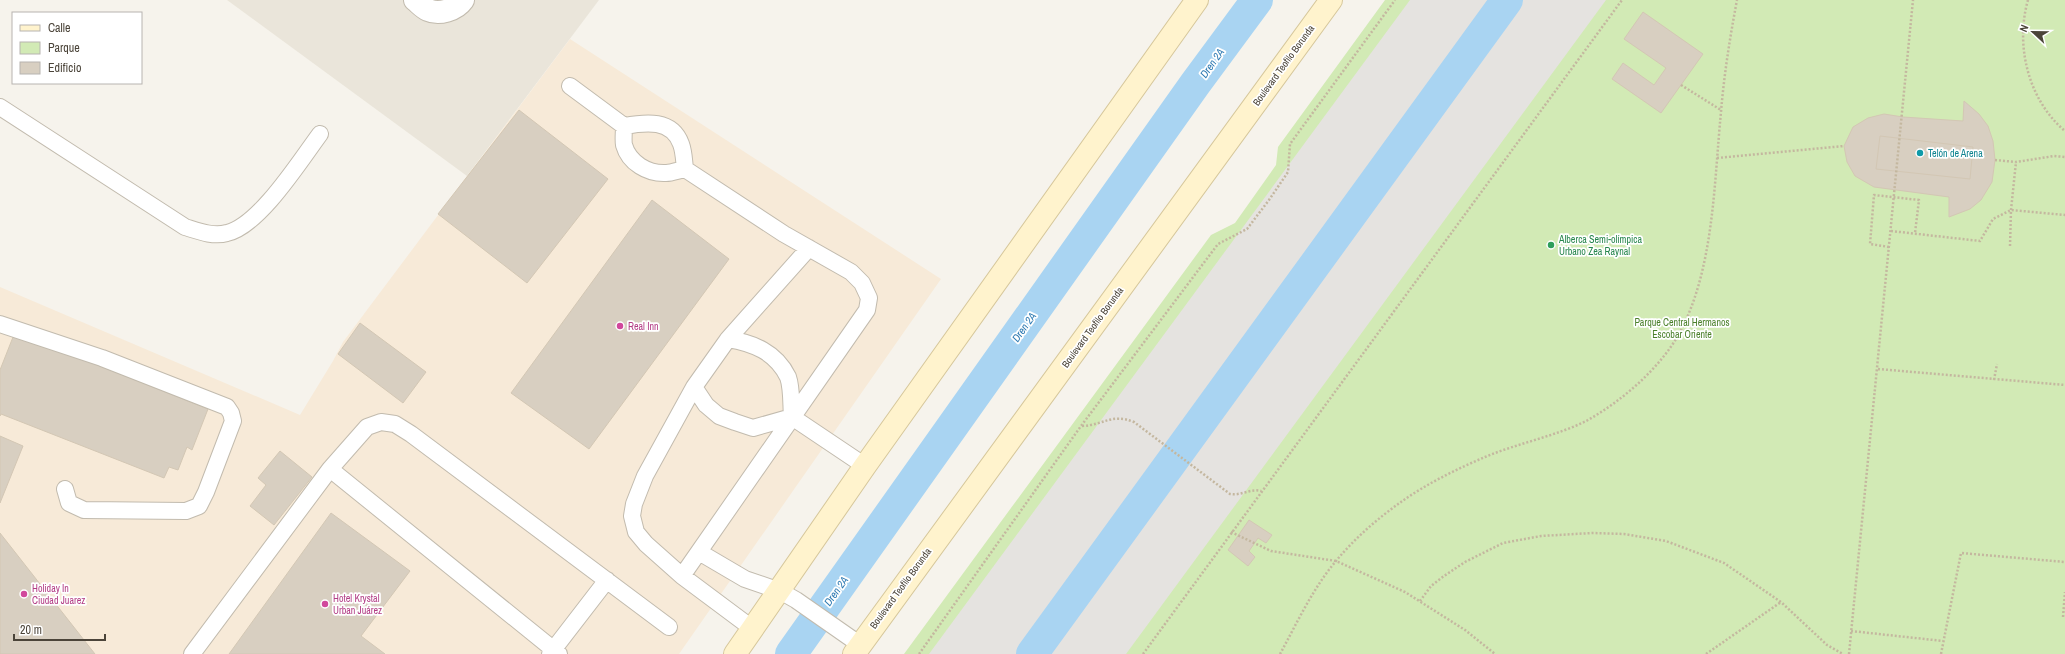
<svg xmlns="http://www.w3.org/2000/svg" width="2065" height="654" font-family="'Archivo Narrow',sans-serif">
<rect width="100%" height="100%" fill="#f6f3ec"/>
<path fill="#eae5da" d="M227,0H599L467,176Z"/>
<path fill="#f7ead8" d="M570,39L941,279L679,654H0V287L300,415L333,361L343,342Z"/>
<path fill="#d2eab5" d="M1385,0H2065V654H904L1211,235L1235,223L1276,165L1278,147Z"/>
<path fill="#e5e3e0" d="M1410,0H1606L1126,654H929Z"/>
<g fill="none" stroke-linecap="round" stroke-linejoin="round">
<path stroke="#a9d4f2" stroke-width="32" d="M791,654L1195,84L1257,0
M1032,654L1507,0"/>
</g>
<path fill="#d8cfc1" stroke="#d3c7b4" d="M1643,12L1703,54L1661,113L1612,79L1623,63L1654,85L1666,68L1624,39Z
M1964,101L1979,114L1988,126L1993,141L1995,160L1992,182L1981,200L1970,209L1949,217V197L1874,187L1855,176L1847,162L1844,146L1853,127L1868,118L1884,114L1903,117L1963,121Z
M519,110L608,179L527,283L438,214Z
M1880,136L1973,147L1970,179L1876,169Z
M652,200L729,259L589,449L511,393Z
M360,323L426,372L403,403L338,354Z
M15,332L208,409L192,450L187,447L178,470L169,467L164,478L1,414L0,416V370Z
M0,436L23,446L0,503Z
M280,451L312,477L274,525L250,506L266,485L258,478Z
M331,513L410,571L361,636L385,654H229Z
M1249,520L1272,535L1266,543L1258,538L1254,544L1249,551L1255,557L1248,566L1228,550Z
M0,533L95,654H0Z"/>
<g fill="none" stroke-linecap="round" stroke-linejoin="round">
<defs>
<path id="lane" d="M570,86L624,126C646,122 672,119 681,144C684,152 684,161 685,169L784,234L851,272L862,283L869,298L867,310L682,576
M0,107L185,227C198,231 213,237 227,233C259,226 300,161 320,134
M624,126C624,132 623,140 624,145C629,163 648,174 666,173C672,173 679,170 685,169
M0,324L102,358L227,407L231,413L233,421L206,492L199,506L186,511L84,510L69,503L65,489
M728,339C753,343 776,352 788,377C792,388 791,405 792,417
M694,387L706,405L719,416L735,422L753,428L792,417L865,466
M330,469L559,654
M699,552L745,579L780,591L796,600L859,644
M753,629L682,576L646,544L636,532L632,516L634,504L645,476L694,387L728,339L809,248
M192,654L330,469L367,427L381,422L395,424L411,434L669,627
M550,654L607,580"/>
<path id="street" d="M415,0C419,3 423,8 428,10C439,15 456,10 463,0"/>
<path id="secondary" d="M735,654L865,466L1197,0
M854,654L1331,0"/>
</defs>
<use href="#lane" stroke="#c2bbae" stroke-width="18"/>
<use href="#street" stroke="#c2bbae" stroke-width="24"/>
<use href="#secondary" stroke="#d6c79b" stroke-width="24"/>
<path stroke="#c4b79f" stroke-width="2.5" stroke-dasharray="2 2" stroke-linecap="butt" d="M2028,0C2015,45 2028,100 2065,131
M1681,85L1721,110
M1717,158L1844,146
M1995,160L2016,162L2054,156L2065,157
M1891,231L1980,241L1993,219L2011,210L2065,215
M2010,246L2011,210L2016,162
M1889,247L1870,244L1874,195L1919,200L1915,233
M1878,369L2065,385
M1994,380L1997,364
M1082,426C1104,425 1111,413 1134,422L1230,494C1241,496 1251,488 1261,491
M1231,532L1271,551L1336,561L1405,592L1465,630L1495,654
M1420,601L1431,586L1444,576L1465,562L1503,543L1541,536L1592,533L1624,534L1666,541L1724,563L1781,602L1827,645L1843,654
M2063,617L2065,592
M1851,631L1943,641
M919,654L1081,426L1218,244L1247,229L1269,200L1288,172L1290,144L1395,0
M1143,654L1622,0
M1280,654C1297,623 1313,588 1336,561C1354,539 1378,518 1401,502C1426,484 1457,469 1485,457C1518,443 1557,436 1588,420C1623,400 1659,369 1679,334C1714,270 1714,183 1721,112C1724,75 1730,37 1737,0
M1706,654L1781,602
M1849,654L1913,0
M1941,654L1961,553L2065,562"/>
<use href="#lane" stroke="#fff" stroke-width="16"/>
<use href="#street" stroke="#fff" stroke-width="22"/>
<use href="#secondary" stroke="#fff3cd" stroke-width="22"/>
</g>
<circle fill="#0f9aa8" stroke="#fff" stroke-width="1.5" cx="1920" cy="153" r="4"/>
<circle fill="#2e9e5b" stroke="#fff" stroke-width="1.5" cx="1551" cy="245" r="4"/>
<g fill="#d1479c" stroke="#fff" stroke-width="1.5">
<circle cx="620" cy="326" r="4"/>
<circle cx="24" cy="594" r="4"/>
<circle cx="325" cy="604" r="4"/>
</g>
<g text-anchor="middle" stroke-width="3.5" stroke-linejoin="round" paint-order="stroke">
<g font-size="10" fill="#4b4439" stroke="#fff">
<text transform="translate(1283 65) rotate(-54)" y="4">Boulevard Teofilo Borunda</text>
<text transform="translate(1092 327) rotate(-54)" y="4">Boulevard Teofilo Borunda</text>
<text transform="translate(900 588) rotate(-54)" y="4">Boulevard Teofilo Borunda</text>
</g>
<g font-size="10" fill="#0d838f" stroke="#fff" text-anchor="start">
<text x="1928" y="157">Telón de Arena</text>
</g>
<g font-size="10" fill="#27864d" stroke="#fff" text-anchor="start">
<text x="1559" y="243">Alberca Semi-olímpica<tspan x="1559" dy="12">Urbano Zea Raynal</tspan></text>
</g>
<g font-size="10" fill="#4a7f2a" stroke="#fff">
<text x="1682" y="326">Parque Central Hermanos<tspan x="1682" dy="12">Escobar Oriente</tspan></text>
</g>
<g font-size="10" fill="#b23c85" stroke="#fff" text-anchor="start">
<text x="628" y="330">Real Inn</text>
<text x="32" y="592">Holiday In<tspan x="32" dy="12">Ciudad Juarez</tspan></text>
<text x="333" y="602">Hotel Krystal<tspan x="333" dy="12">Urban Juárez</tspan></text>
</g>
<g font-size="11" font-style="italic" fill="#2e7ab2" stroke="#fff">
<text transform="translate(1212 63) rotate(-55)" y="4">Dren 2A</text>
<text transform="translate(1024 327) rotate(-55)" y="4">Dren 2A</text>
<text transform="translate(836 591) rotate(-55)" y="4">Dren 2A</text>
</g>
</g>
<rect x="12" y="12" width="130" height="72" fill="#ffffff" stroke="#b7b4b0"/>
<rect x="20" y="25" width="20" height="6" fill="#fff3cd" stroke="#b7b4b0"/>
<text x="48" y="32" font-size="12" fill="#4b4439">Calle</text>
<rect x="20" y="42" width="20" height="12" fill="#d2eab5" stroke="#b7b4b0"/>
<text x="48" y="52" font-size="12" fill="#4b4439">Parque</text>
<rect x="20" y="62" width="20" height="12" fill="#d8cfc1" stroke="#b7b4b0"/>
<text x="48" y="72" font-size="12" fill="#4b4439">Edificio</text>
<g transform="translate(2033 32) rotate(292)" stroke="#ffffff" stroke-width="3" paint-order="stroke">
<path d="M0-3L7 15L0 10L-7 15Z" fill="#4b4439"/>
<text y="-6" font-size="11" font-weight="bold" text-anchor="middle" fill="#4b4439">N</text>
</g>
<path d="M14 634v6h91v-6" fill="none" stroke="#4b4439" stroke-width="2"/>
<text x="20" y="634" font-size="12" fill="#4b4439" stroke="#ffffff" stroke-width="3" paint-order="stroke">20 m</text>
</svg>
